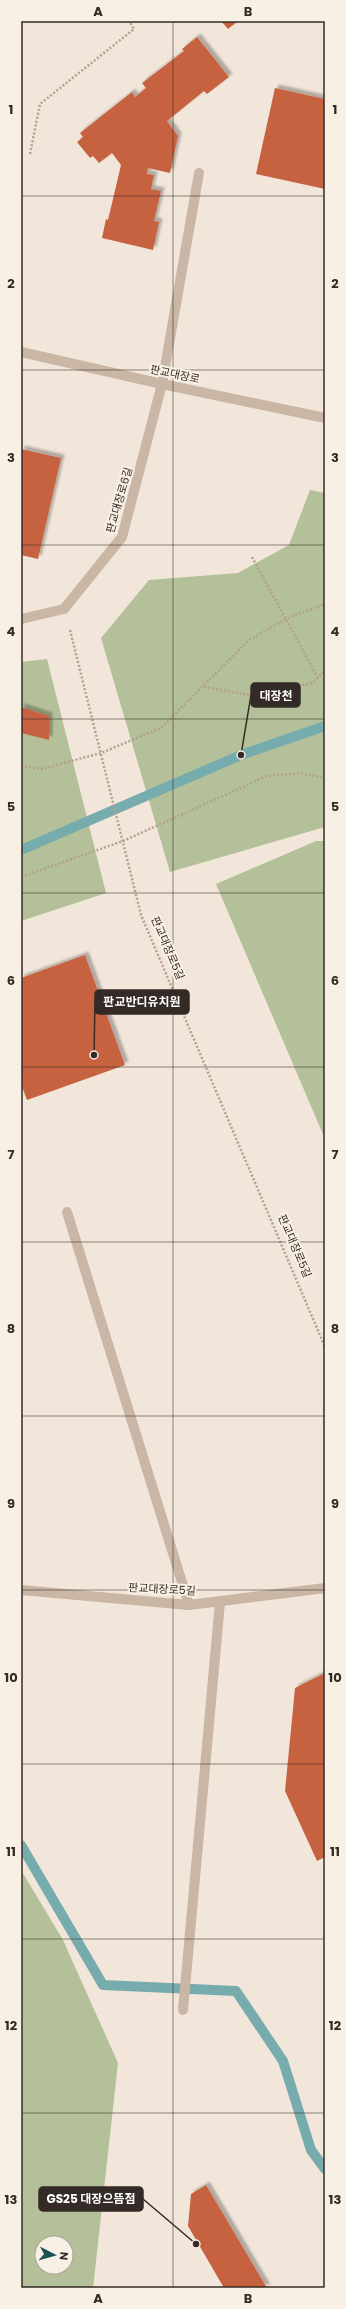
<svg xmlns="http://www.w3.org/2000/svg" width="346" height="2309" font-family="Poppins,'Noto Sans KR',sans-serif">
<defs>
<filter id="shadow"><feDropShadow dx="3.5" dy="-3.5" stdDeviation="1" flood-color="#0004"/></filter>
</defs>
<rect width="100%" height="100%" fill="#f1e6d9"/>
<path fill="#b3c099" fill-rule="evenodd" d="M310,490L325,493V827L170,872L101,638L149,580L238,573L289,545Z
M47,659L106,893L21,921V662Z
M316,841H325V1139L216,884Z
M21,1870L63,1940L118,2063L93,2288H21ZM42,2243H66V2267H42Z"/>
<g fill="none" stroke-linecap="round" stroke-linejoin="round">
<path stroke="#77acae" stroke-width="10" d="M21,850L241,755L325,726
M21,1845L103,1985L236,1991L283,2061L311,2150L325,2169"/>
</g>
<path fill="#c76241" filter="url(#shadow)" d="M221,21H238L228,29Z
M197,37L229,77L207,94L204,91L167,121L178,136L170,173L148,168L147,174L154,175L151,189L161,191L154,221L159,222L153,250L102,238L106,219L108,220L121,165L112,153L99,163L93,156L90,158L77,142L83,137L80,133L132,92L135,97L146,88L142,83L184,51L182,49Z
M275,88L325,99V189L256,174Z
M21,449L61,458L38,559L21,555Z
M21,707L49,716V740L21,733Z
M85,955L125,1065L27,1100L21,1084V978Z
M325,1673V1857L317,1861L285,1791L295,1688Z
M206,2185L267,2288H224L188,2226L191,2194Z"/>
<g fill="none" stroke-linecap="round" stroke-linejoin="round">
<path stroke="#b5a08f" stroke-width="2.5" stroke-dasharray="2 2" stroke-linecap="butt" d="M30,154L40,104L134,29L129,21
M252,557L318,678
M70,630L141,915L325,1347
M204,687L250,695L312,683L325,671
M21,766L42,769L101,753L161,728L248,641L286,619L325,604
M21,877L123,841L267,776L300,773L325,778"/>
<path stroke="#c9b6a5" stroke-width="10" d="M162,384L199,173
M67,1212L189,1605
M183,2010L220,1602"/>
<path stroke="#c9b6a5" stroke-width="10" d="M21,619L64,609L122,537L162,384"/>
<path stroke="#c9b6a5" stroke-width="10" d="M21,352L162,384L325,418
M21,1590L189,1605L325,1588"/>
</g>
<path fill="none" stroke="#352b26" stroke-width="1" stroke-opacity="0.55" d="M173,21V2288M21,196H325M21,370H325M21,545H325M21,719H325M21,893H325M21,1067H325M21,1242H325M21,1416H325M21,1590H325M21,1764H325M21,1939H325M21,2113H325"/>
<g text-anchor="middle" stroke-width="4" stroke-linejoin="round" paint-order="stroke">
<g font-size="11" fill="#352b26" stroke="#f9f0e5">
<text transform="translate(175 374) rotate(12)" y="4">판교대장로</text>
<text transform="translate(119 500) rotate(-74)" y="4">판교대장로6길</text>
<text transform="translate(168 948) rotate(67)" y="4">판교대장로5길</text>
<text transform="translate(295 1246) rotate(67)" y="4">판교대장로5길</text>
<text transform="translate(162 1589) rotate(3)" y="4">판교대장로5길</text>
</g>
</g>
<path fill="none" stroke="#352b26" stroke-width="1.5" d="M241 755L251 695M94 1055L95 1002M196 2244L143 2199"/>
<g fill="#352b26" stroke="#f9f0e5" stroke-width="1.5">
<circle cx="241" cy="755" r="4"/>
<circle cx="94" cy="1055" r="4"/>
<circle cx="196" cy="2244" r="4"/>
</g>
<g fill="#352b26" stroke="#352b26" stroke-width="1.5">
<rect x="251" y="683" width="49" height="24" rx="4"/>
<rect x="95" y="990" width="94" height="24" rx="4"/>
<rect x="39" y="2187" width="104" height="24" rx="4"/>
</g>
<g font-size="12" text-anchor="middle" font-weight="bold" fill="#fff">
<text x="276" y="700">대장천</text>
<text x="142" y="1006">판교반디유치원</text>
<text x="91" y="2203">GS25 대장으뜸점</text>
</g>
<rect width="346" height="2309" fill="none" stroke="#f9f0e5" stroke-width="44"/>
<g transform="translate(54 2255) rotate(96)"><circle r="19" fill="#f9f0e5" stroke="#aba199"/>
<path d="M0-3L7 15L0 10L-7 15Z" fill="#1c5256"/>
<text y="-6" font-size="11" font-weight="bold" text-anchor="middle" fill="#352b26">N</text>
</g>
<rect x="22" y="22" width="302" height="2265" fill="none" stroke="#352b26" stroke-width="1.5"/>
<g font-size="13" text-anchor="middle" font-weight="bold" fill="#352b26">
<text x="98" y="16">A</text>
<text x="248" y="16">B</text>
<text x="11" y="114">1</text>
<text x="335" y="114">1</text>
<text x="11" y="288">2</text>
<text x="335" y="288">2</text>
<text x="11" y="462">3</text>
<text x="335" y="462">3</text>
<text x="11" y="636">4</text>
<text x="335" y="636">4</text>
<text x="11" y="811">5</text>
<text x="335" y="811">5</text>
<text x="11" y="985">6</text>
<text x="335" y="985">6</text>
<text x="11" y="1159">7</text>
<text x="335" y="1159">7</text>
<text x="11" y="1333">8</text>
<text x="335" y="1333">8</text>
<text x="11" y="1508">9</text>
<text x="335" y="1508">9</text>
<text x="11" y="1682">10</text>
<text x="335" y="1682">10</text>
<text x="11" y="1856">11</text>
<text x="335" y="1856">11</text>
<text x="11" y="2030">12</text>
<text x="335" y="2030">12</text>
<text x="11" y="2204">13</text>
<text x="335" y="2204">13</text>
<text x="98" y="2303">A</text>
<text x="248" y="2303">B</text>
</g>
</svg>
